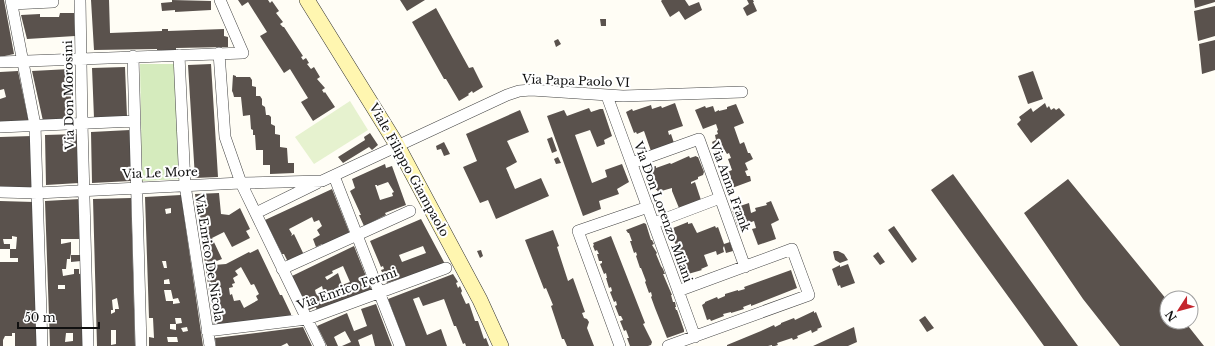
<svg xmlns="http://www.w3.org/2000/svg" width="1215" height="346" font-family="'Libre Baskerville',serif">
<rect width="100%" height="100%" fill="#fffdf5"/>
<path fill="#d5ebbd" d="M140,64H174L180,179L142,181Z"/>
<path fill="#e6f2cf" d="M350,101L368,130L314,164L295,137Z"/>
<path fill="#5a524d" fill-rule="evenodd" d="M0,0H4L14,54L0,57Z
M91,0H109L110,33L162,31V29H168V31L224,29V36L228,37V47L176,48V50H157V49L94,50Z
M172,0L211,1V10L175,12V10L162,11L161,3L172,2Z
M238,0H268L270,3L272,1L279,11L276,13L283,22L280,24L283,27H284L303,56L301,57L303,60L306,58L309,63L307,64L311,69L314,67L320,77L317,79L325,88L322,90L324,93L325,92L335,107L313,121L301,102L308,98L290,69L284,73L260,36L267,32L248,2L242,6Z
M400,0H425L407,11Z
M662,0H685L689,6L699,2L702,10L685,20L679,11L670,17L661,1Z
M747,0H753L754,2H753L757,11L747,16L743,8L749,4Z
M1194,0H1215V2L1195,8Z
M1215,6V36L1198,41L1194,11Z
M436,8L469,68L473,67L483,87L473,93L472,91L468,94L469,95L459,101L446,79H444L412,22Z
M60,13H74L75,36L27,39L21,15L40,14V17H59Z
M600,19H606V26H601Z
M558,39L561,44L556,47L554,41Z
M1215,40V70L1202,74L1199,44Z
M211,64L218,177L195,178L188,65Z
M125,67L127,117L94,118L92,68Z
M70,69L72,119L43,121L32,71Z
M18,71L29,123H0V99L6,97L4,89L0,90V72Z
M1033,71L1043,99L1028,104L1018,76Z
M233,75L236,76V77H250L252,80V86L256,87V96H260L262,99V105L265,107L266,115H269L271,117V124L275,126V134L280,135V147L287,148L288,163H294V173L270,174V165H263V150H256L255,135H253V130L251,129L250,115L243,116L241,97H234L233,93L232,91Z
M675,103L683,126L668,131L669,135L671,134L675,146L652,154L644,131L637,134L636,132L634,133L626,112L632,109L633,111L651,105L652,109L661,106L662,108Z
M1045,103L1047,108L1049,106L1051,110L1054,108L1056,110L1059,108L1065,115L1031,143L1017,124L1021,120L1019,117L1031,108L1033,112Z
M736,104L744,123L734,127L740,144L744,142L748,153H750L753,159L745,163L748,170L745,171L747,176H750L751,181L732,188L730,182L728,183L725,173L732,170L728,159L731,158L729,153L727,154L724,149L716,152L712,142L716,140L715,135L718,134L717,131L718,130L716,124L703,129L695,110L705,106L706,108L713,106L715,112L719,110V111L727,109V107Z
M589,108L591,112L600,109H603L612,136L604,140L605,144L597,147L590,130L575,135L592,183L607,177L605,170L622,164L629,182L617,189L619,194L599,201L601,209L583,216L547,116L564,110L567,116Z
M520,110L529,132L507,141L517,162L506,168L515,189L541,178L549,196L496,219L488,200L480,203L463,167L477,161L466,134Z
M130,130L131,181L92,183L91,132Z
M370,133L378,145L372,150L369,147L343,163L338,157L365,140L364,137Z
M78,134L79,183L46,185L45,135Z
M32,136L35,190L0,189V137Z
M552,137L557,151L552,153L547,139Z
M444,142L450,154L444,156L441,149L437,150L436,146Z
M689,156L690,158L696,156L697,157H698L704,172L703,175L698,177V179L691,182V184L695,182L701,200L679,208L672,191V188L658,192L657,190H656L650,175L652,174L649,168L656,166V168L670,163L671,164Z
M558,157L561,163L556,164L554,159Z
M385,164L386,168L392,166L406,205L385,213L386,215L364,226L359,215H361L350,191L355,188L352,179ZM388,182L394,192L392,193L393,196L380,200L375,185H377V186Z
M953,174L1078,346H1044L931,190Z
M1068,179L1167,300V322H1185L1204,346H1120L1083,299L1024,213Z
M332,189L350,234L323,246L322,244L316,247L313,239L320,235L317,230L322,226L319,220L314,222L312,217L289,229L292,234L291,236L294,234L304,255L288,262L284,254H282L265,220Z
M219,193L221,214L229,215L240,208L250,229L246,231L250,238L232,247L224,232L212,238L222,259L214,262V265L226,264L249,252L250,253L258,249L280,295H282L291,314V316L214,326L195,194ZM241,267L251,285L254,284L259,294L256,296L258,300L244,308L240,300L234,301L232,294L230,295L229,288L233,287L232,284L235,283L233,278L238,275L235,271Z
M181,195L203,346H149V337L154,338L153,318H149L145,197ZM171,208V213L166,214L165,209ZM162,261H166L167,268H164ZM169,279L170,284H164V280ZM164,290H171L173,299L178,298L180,303L173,304V301H166ZM175,318H181L182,323L176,324ZM170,324H176V330L170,329ZM187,327L188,331L183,332L181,328ZM167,337H177L178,342H168Z
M131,198L135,346H97L93,199ZM117,298L119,309H115V312L111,314V310H113L112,300ZM111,330H116V344L111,345Z
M80,199L81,239H61V244L71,242V253L70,259H67L66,269H62L63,276L74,274V269H79V274L83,273L84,346H50L45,201ZM58,285H65V289H58ZM66,333H73V341L65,342Z
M0,201L34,202L38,346H15V333H12V336H5L3,340V346H0V262H18V258H10V249H16L17,237L12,236V239H3L4,244H10V249H0Z
M771,201L779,220L771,224L776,239L758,245L752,229L756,228L754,221L738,227L731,207L736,206L737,207L749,203L751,213L756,211L755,208L767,205L766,203Z
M421,219L445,264L387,283L381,270L384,269L383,266L381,267L370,241ZM423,246L426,253L402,262L399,255Z
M688,222V224L692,223L697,233L715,226L716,228L718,227L724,244L730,242L733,251L726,253L724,246L723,248L724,252L717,255L716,251L704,255L708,266L701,269L702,270L688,274L686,269L685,270L679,255H680L672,236L674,235L672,230H674L673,228Z
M644,223L646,224L651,240H652L654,244L652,245L657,253L656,254L661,266L663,269L665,274H663L672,295H671L673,302H675L676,307H675L676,310H677L684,330V332L667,338L655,308L651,297L652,296L651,292L649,293L645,282L646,281L641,268H640L636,256L637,255L636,252L634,253L630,241H632L629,233H628L626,230Z
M894,226L917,259L912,263L888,230Z
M553,230L559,246L557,247L568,281L573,278L585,312L582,313L584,318L587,319L589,322L587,328L594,346H567L564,339H562L551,306L553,305L546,288L544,289L525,240Z
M611,236L645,323L643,324L652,342L651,345L648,346H630L627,338H629L626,330L624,331L620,321L623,320L621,316H619L615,306L617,305L616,301L614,302L610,292L612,291L611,287L609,288L606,278H607L606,273L604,274L600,264L602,263V261H599L597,254H599L597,250L595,251L593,246L594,245L593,243Z
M354,246L372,291L317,312L316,307L309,310L292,276ZM343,266L350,282L342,285L338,273L327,280L325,277L333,273L332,271ZM322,286L323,290L316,294L315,290Z
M481,250L483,256L480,258L477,251Z
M834,251H838L844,254L848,260L840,263L835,260L833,252Z
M878,252L885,262L880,265L873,256Z
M71,255H81V261L71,262Z
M848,264L855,283L841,288L840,285L838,286L832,269L840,265V267Z
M791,270L797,288L751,306V304L743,307L744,309L731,313V312L723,314L724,316L711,321L710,319L707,320L702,305L705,303V302L717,297L718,299L725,296V294L738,290V291L745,289L744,287Z
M453,274L458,282L456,283L458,288L460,286L462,291L461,293L466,304L469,303L475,321H478L484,339L486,338L489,346H466L465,343L463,344L456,326H454L444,299L423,306L419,297L413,299L427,335L441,329L447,346H406L388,299Z
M376,304L392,346H375L372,334L358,340L360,346H342L351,342L345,331L334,337L338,346H327L317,326L347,313L354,331L367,326L361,309Z
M814,311V313L816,312L822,327L817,329L818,330L812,333L811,330L797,336L798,338L793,340L792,338L777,343L778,345L775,346H772V345L768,346H727V345L761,331L774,325L775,327L781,324V323L794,318L795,320Z
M925,316L934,328L927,332L919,320Z
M303,327L312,346H289L287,343L281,346H216L215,338Z
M854,327L857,342L848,346H813Z"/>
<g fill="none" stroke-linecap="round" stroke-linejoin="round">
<defs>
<path id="street" d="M11,0L35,125L42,346
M80,0L82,123L88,346
M12,4L53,2
M219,53L225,137L241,183L320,346
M179,55L185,185L210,346
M133,56L141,346
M0,62L243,53L220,0
M607,96L695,337
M0,127L135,121
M632,163L699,139L745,267
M334,176L400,346
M0,192L37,193L241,183L322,181L507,95L519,91L531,90L623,96L742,92
M256,213L317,183
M654,223L720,198
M282,269L410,211
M207,331L307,319L446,268
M620,346L578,231L648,207
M668,346L809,295L792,249L678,291"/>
<path id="secondary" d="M307,0L397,145L480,300L501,346"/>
</defs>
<use href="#street" stroke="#444" stroke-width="12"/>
<use href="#secondary" stroke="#333" stroke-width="16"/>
<use href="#street" stroke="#fff" stroke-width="11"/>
<use href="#secondary" stroke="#fff6b0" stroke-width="15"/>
</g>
<g text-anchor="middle" stroke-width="4" stroke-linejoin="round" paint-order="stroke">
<g font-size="12" fill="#111" stroke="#fff">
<text transform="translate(576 81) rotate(2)" y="4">Via Papa Paolo VI</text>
<text transform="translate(69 95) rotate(-91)" y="4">Via Don Morosini</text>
<text transform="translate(409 170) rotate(61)" y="4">Viale Filippo Giampaolo</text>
<text transform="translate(160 173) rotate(-2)" y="4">Via Le More</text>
<text transform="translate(730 187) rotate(70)" y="4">Via Anna Frank</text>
<text transform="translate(663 212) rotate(70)" y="4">Via Don Lorenzo Milani</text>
<text transform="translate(209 258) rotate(81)" y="4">Via Enrico De Nicola</text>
<text transform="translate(347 289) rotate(-19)" y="4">Via Enrico Fermi</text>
</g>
</g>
<g transform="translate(1179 310) rotate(234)"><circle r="19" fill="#ffffff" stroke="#a0a0a0"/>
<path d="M0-3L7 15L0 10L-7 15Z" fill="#c4262e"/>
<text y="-6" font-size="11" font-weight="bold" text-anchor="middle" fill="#111111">N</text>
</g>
<path d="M18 322v6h81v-6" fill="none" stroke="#111111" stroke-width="2"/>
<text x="24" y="322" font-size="12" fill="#111111" stroke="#ffffff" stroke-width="3" paint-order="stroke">50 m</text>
</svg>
